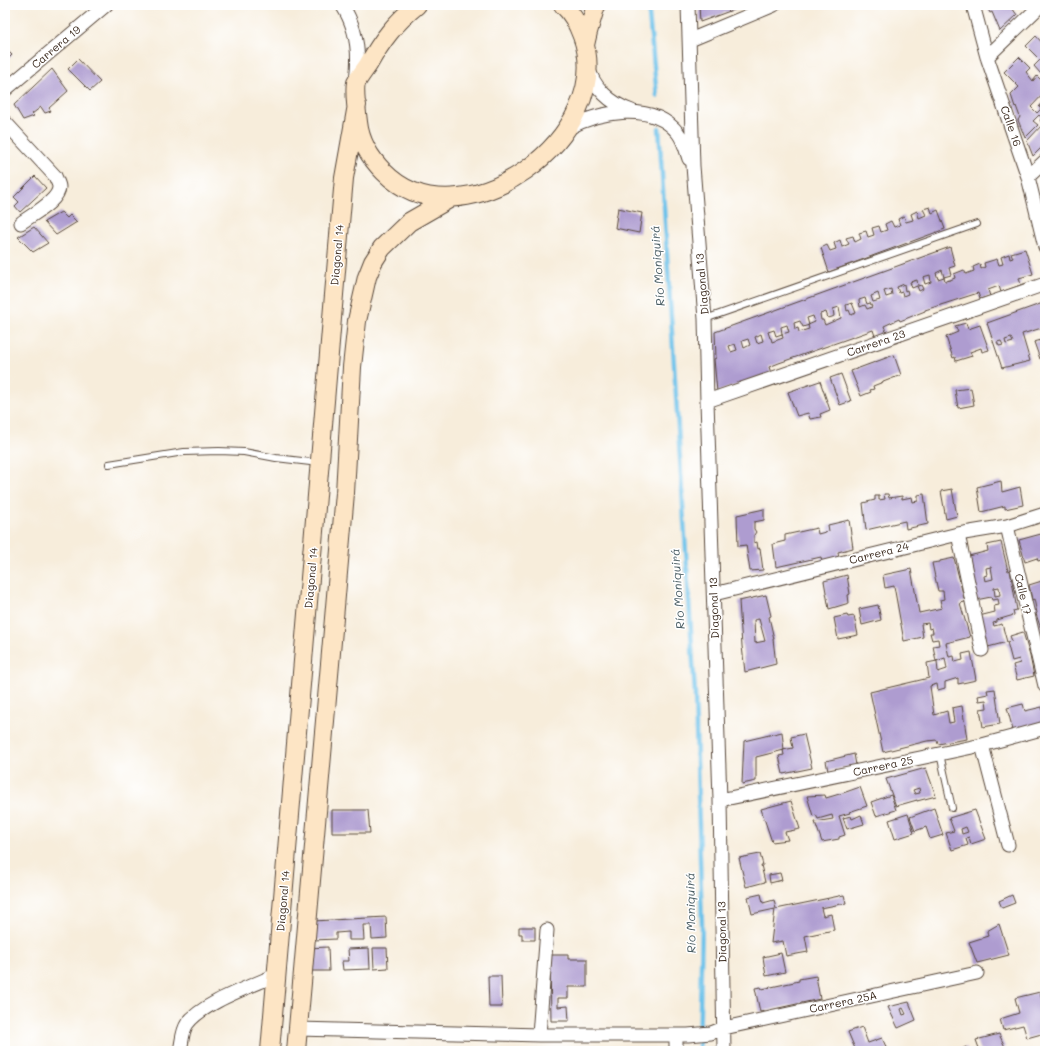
<svg xmlns="http://www.w3.org/2000/svg" width="1050" height="1056" font-family="Mali,sans-serif">
<rect width="100%" height="100%" fill="#fff"/>
<filter id="ink" filterUnits="userSpaceOnUse"><feTurbulence type="fractalNoise" baseFrequency=".025" numOctaves="2"/><feDisplacementMap in="SourceGraphic" scale="8" xChannelSelector="R" yChannelSelector="G"/><feConvolveMatrix kernelMatrix="1 2 1 2 8 2 1 2 1" color-interpolation-filters="sRGB"/></filter>
<filter id="wash" filterUnits="userSpaceOnUse"><feTurbulence type="fractalNoise" baseFrequency=".012" numOctaves="4" result="noise"/><feDisplacementMap in="SourceGraphic" scale="16" xChannelSelector="R" yChannelSelector="G"/><feGaussianBlur stdDeviation="0.9" result="paint"/><feColorMatrix in="noise" values="0 0 0 0 0 0 0 0 0 0 0 0 0 0 0 0 0 1.4 0 .05"/><feComposite in="paint" operator="in"/></filter>
<g filter="url(#wash)">
<rect width="100%" height="100%" fill="#f7eddb"/>
<g fill="none" stroke-linecap="round" stroke-linejoin="round">
<path stroke="#6dc2ea" stroke-width="4.5" d="M648,5L657,96
M659,128L695,694L702,924L699,1051"/>
</g>
<g id="blocks">
<path fill="#ae9cd0" fill-rule="evenodd" d="M699,5H738V8L700,22Z
M986,5H1010L1017,15L1000,31L992,12L990,13Z
M1036,36L1045,46V70L1041,74L1034,66L1040,60L1026,46Z
M5,48L12,55L5,62Z
M1019,57L1030,68L1026,72L1033,81L1037,76L1045,84V92L1031,107L1037,113L1041,109L1039,107L1045,100V144L1033,156L1027,141L1043,124L1040,120L1042,118L1039,115L1033,121L1038,125L1025,138L1018,120L1020,117L1016,106L1015,107L1011,95L1019,87L1004,72Z
M78,59L100,82L90,91L68,69Z
M52,69L68,91L49,108L51,111L45,113L41,107L32,114L34,116L23,120L14,105Z
M35,176L46,188L20,212L15,206L19,202L14,197Z
M930,207L932,213L938,210L945,229L829,272L821,248L827,245L830,251L836,249L834,243L840,240L842,247L849,244L846,238L853,236L855,242L861,239L859,233L866,231L868,237L874,235L872,228L879,226L881,232L887,230L885,224L891,221L894,227L900,225L898,219L904,216L906,222L913,220L911,214L917,211L919,218L926,215L923,209Z
M618,208L642,213L639,233L615,228Z
M61,212L67,218L70,215L77,222L56,235L44,222Z
M34,227L48,243L33,252L18,237Z
M950,247L955,266L949,268L951,275L944,277L942,270L936,273L938,279L944,277L945,281L950,280L955,278L954,274L964,270L966,274L974,271L973,267L980,264L981,269L985,267L984,263L997,259L999,265L1003,264L1001,257L1009,254L1010,259L1013,258L1011,253L1025,249L1033,274L1019,278L1021,285L1001,292L999,286L988,290L990,296L980,299L978,293L925,310V311L900,321L899,319L884,326L886,332L875,336L873,330L779,363L769,367L771,373L717,392L714,359L716,358L715,332ZM930,275L931,282L925,284L923,277ZM917,280L918,286L921,285L923,289L919,291L917,286L912,288L910,282ZM904,284L905,291L907,290L908,294L903,296L902,292L899,293L897,287ZM891,289L892,295L886,297L884,291ZM878,293L880,300L873,302L871,296ZM865,298L867,304L870,303L872,307L867,309L865,305L860,307L859,300ZM852,303L856,313L851,315L849,310L847,311L846,305ZM839,307L841,318L825,325L823,320H821L820,314L826,312L828,318L832,317L834,316L833,309ZM813,316L815,322L808,325L809,329L799,332L798,328L795,329L794,323L800,321L803,327L809,325L807,318ZM787,325L789,332L782,334L783,338L772,342L771,338H770L768,332L774,330L776,336L782,334L781,327ZM761,334L763,341L757,343L755,337ZM748,339L750,345L744,348L742,341ZM735,344L737,350L731,352L729,346Z
M1043,303L1045,308V327L1022,334L1030,361L1002,368L987,323ZM1011,338L1013,342L1006,344L1005,340ZM1001,341L1003,345L999,346L997,342Z
M966,323L968,329L980,325L989,350L982,352L981,348L970,352L972,356L956,361L955,357L953,358L946,337L958,332L955,326Z
M1045,339V357L1040,359L1034,342Z
M894,355L901,375L873,386L874,389L870,390L871,392L861,396L851,371Z
M841,374L851,401L840,405L830,378Z
M820,381L830,410L820,414L821,417L810,419L808,413L797,416L788,392Z
M971,388L974,405L958,408L955,390Z
M1001,481L1002,492L1020,487L1023,505L1005,509V506L981,512L977,487Z
M952,489L957,516L946,519L941,491Z
M884,494H888L889,498L902,496V499L912,497L913,502L918,501V495L924,494L928,524L906,529L905,521L866,530L863,503L875,500V496H879V500L885,499Z
M764,509V520L754,522V529L756,532L754,535V543L757,542L758,549L760,548L763,570L750,571L746,545L738,546L737,515Z
M849,520L853,548L838,552L839,558L822,563L821,557L776,567L773,544L785,541V535L817,528L818,534L829,531L828,525Z
M1041,534L1045,549V559L1038,561L1037,558L1025,562L1019,540Z
M1001,542L1008,571L1010,570L1017,610L1013,611L1014,615L997,620V622L993,623L994,626L1002,624L1007,642L988,647L979,616L995,612L994,606L999,605L998,599L992,600L991,597L976,600L969,556L988,551L987,545ZM991,567L993,579L985,581L984,576L987,575L986,568ZM999,587L1000,595L995,596L994,588Z
M954,558L965,602L960,603L970,637L946,643L949,657L954,656L955,662L963,660L962,654L971,652L976,680L958,684V678L945,682V688L938,690L937,684L930,686L934,715L947,711L949,723L954,722L952,708L962,706L967,739L938,744L937,740L927,741L883,752L870,692L929,678L927,663L937,661L938,672L947,669L945,658L936,661L933,646L939,645L938,639L932,640L930,633H933L932,628L929,629L928,623L921,624L923,637L904,641L894,586L885,588L883,575L911,569L919,613L942,608L940,600L944,599L943,591H938L932,563L940,562V561Z
M847,575L850,594L848,595L849,603L829,609L824,581Z
M1045,580V634L1043,635L1036,614L1037,613L1034,599L1032,600L1029,585Z
M766,595L771,616L769,617L774,639H773L776,664L745,672L742,646L739,601ZM759,619L765,641L755,643L754,620Z
M878,605L881,620L862,625L859,609Z
M847,615L848,617L854,616L858,635L838,639L834,618Z
M1023,632L1030,656L1034,676L1017,680L1013,665L1020,663L1019,659L1012,661L1007,642L1012,641L1010,636Z
M995,689L1000,724L983,727L980,709L987,708L986,700L979,701L978,696L988,694L987,690Z
M1023,704L1025,711L1042,707L1045,722L1013,730L1007,708Z
M782,732L784,750L756,757V781L742,784L744,741Z
M804,734L812,768L783,774L779,756L784,755L783,750L793,748L791,737Z
M854,754L856,765L828,771L826,761Z
M926,768L936,796L917,801V800L896,806L886,779ZM919,788L920,793L915,794L913,790Z
M860,787L867,806L849,812L850,813L839,816L845,835L839,837V839L822,842L815,822L833,819L832,815L818,819L816,815L813,816L807,796L825,795L826,798L843,793Z
M891,795L896,810L876,816L871,802Z
M791,801L800,829L785,832L788,840L772,842L761,809Z
M934,808L943,835L930,839L926,827L915,831L910,817Z
M332,810H368L370,833H332Z
M975,810L986,839L971,844L969,837L966,838L968,845L952,850L946,833L954,831L949,818ZM966,827L968,832L962,834L961,829Z
M908,814L914,833L895,839L889,820Z
M861,815L864,824L847,829L843,818L851,816L852,819Z
M760,854L763,865H761L765,882L746,887L739,858Z
M780,873L782,880L770,883L769,875Z
M761,894L763,903L774,900L776,909L844,895L846,903L821,908L823,916L831,914L834,930L805,936L808,952L786,956L783,941L771,943L775,909L752,914L748,897Z
M1012,895L1015,903L1002,908L999,901Z
M386,917L387,938L372,939L371,925H363L364,940H349V932L336,933V939L314,940L313,921Z
M999,924L1009,955L977,963L969,942L988,936L987,931Z
M519,927H535V940H522V934H519Z
M328,947L329,971H310L308,948Z
M369,948L370,969L343,970L342,961H349L348,949Z
M373,948H387L388,968L374,969Z
M781,953L785,972L766,976L763,957Z
M550,955H568V959H587V987H568V998H558V1007L568,1006L569,1021H551Z
M488,976H501L502,1007H489Z
M816,976L820,999L760,1012L755,988L761,987L762,989L799,981V979Z
M1040,992L1045,1015V1033L1027,1038L1023,1025L1003,1030L1000,1019L1019,1013L1015,998Z
M909,1002L916,1020L898,1028L888,1007ZM903,1008L906,1014L903,1015L901,1009Z
M862,1027L868,1043L882,1038L888,1051H856L848,1032Z
M999,1034L1005,1047L997,1051H980L976,1040Z
M966,1047L968,1051H957Z"/>
</g>
</g>
<g filter="url(#ink)">
<use href="#blocks" fill-opacity="0" stroke="#57473a" stroke-width="1"/>
<g fill="none" stroke-linecap="round" stroke-linejoin="round">
<defs>
<path id="lane" d="M705,319L977,224
M109,464L184,452L219,451L244,452L276,458L319,463
M940,754L952,808"/>
<path id="street" d="M342,5C357,28 360,53 356,80
M688,5L693,166L705,319L707,401L720,800L724,1051
M973,5L987,57L1028,177L1045,247
M690,40L774,5
M987,57L1041,5
M588,65C592,87 611,104 632,111
M5,90L106,5
M5,122L55,176C56,179 59,184 59,187C59,201 31,215 21,223
M567,129C598,111 653,101 678,133C684,141 686,150 689,159
M1028,177L1045,161
M707,401L1045,284
M1007,526L1045,686
M958,534L982,650
M714,594L958,534L1007,526L1045,514
M982,745L1008,845
M720,800L982,745L1045,728
M298,1029L539,1035H688L711,1033L724,1028L977,973
M539,1035L547,930
M676,1036V1051
M180,1051C182,1043 182,1031 187,1024C202,1003 252,986 276,975"/>
<path id="secondary" d="M417,5C395,23 382,40 368,65C364,71 359,77 356,83C354,90 357,114 358,122C360,141 371,159 384,172C460,250 619,135 582,36C578,25 572,13 563,5
M585,45L588,32L596,5
M270,1051L341,212L344,178L357,105
M296,1051L345,493L352,367L357,321L367,277L373,262L382,248L409,222L449,199"/>
</defs>
<use href="#lane" stroke="#57473a" stroke-width="8"/>
<use href="#street" stroke="#57473a" stroke-width="15"/>
<use href="#secondary" stroke="#57473a" stroke-width="20"/>
<use href="#lane" stroke="#fff" stroke-width="6"/>
<use href="#street" stroke="#fff" stroke-width="13"/>
<use href="#secondary" stroke="#fde5c5" stroke-width="18"/>
</g>
</g>
<g text-anchor="middle" stroke-width="3" stroke-linejoin="round" paint-order="stroke">
<g font-size="11" fill="#3b2a1e" stroke="#fff">
<text transform="translate(56 47) rotate(-40)" y="4">Carrera 19</text>
<text transform="translate(1011 126) rotate(71)" y="4">Calle 16</text>
<text transform="translate(337 255) rotate(-85)" y="4">Diagonal 14</text>
<text transform="translate(702 284) rotate(-95)" y="4">Diagonal 13</text>
<text transform="translate(876 343) rotate(-19)" y="4">Carrera 23</text>
<text transform="translate(879 553) rotate(-14)" y="4">Carrera 24</text>
<text transform="translate(311 578) rotate(-85)" y="4">Diagonal 14</text>
<text transform="translate(1023 594) rotate(77)" y="4">Calle 17</text>
<text transform="translate(714 608) rotate(-92)" y="4">Diagonal 13</text>
<text transform="translate(883 766) rotate(-12)" y="4">Carrera 25</text>
<text transform="translate(283 901) rotate(-85)" y="4">Diagonal 14</text>
<text transform="translate(722 932) rotate(-91)" y="4">Diagonal 13</text>
<text transform="translate(843 1002) rotate(-12)" y="4">Carrera 25A</text>
</g>
<g font-size="12" font-style="italic" fill="#4c5f65" stroke="#fff">
<text transform="translate(658 266) rotate(-94)" y="4">Río Moniquirá</text>
<text transform="translate(678 589) rotate(-94)" y="4">Río Moniquirá</text>
<text transform="translate(691 913) rotate(-91)" y="4">Río Moniquirá</text>
</g>
</g>
<rect width="1050" height="1056" fill="none" stroke="#fff" stroke-width="20"/>
</svg>
